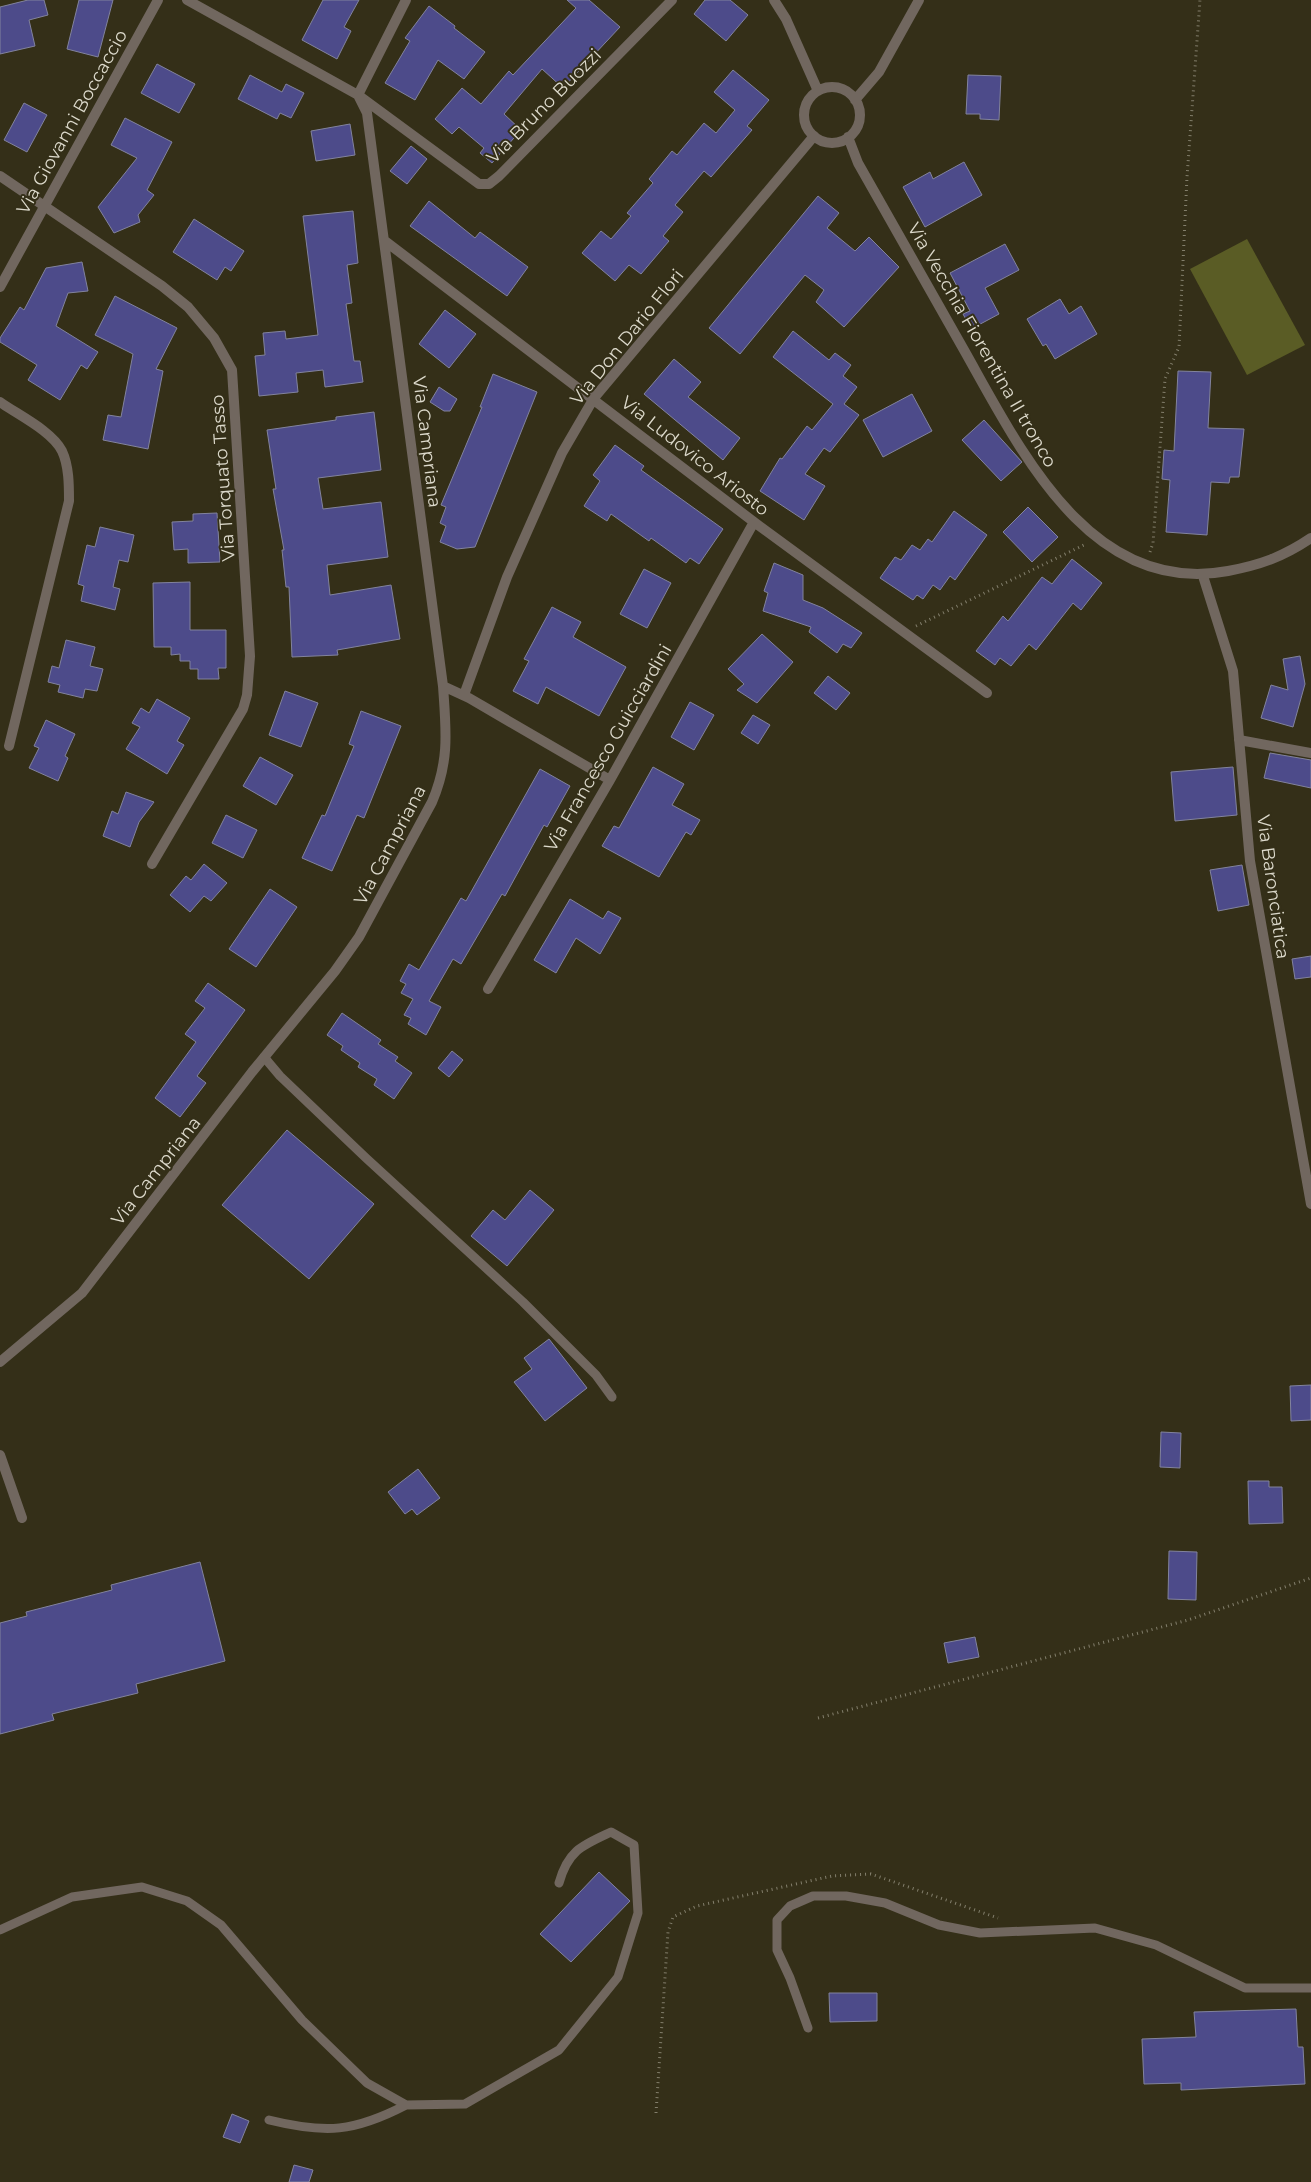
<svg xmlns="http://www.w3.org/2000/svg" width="1311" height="2182" font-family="Montserrat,sans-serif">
<rect width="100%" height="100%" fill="#342f18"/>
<path fill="#5a5c25" d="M1247,239L1305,345L1247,375L1190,269Z"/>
<path fill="#4d4b8a" stroke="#82839d" d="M28,0H44L48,15L29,20L35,46L0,54V7Z
M79,0H113L98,57L67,49Z
M323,0H359L344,27L351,31L337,59L302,40Z
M567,0H589L620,27L563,88L542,69L504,114L521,130L492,163L480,153L484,148L459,127L452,134L435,119L462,88L481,104L509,71L513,75L576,8Z
M705,0H730L748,15L726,41L694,14Z
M429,6L455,26L454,28L485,52L464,79L438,60L415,100L385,83L410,41L405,38Z
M157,64L195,84L179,113L141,93Z
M733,70L769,100L747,126L752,130L711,177L704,171L675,205L683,212L663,236L669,241L641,274L629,265L615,281L582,253L601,231L611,239L631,216L627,213L653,183L649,179L672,151L677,155L704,123L716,133L735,110L714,92Z
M250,75L282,92L286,84L304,93L291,118L280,113L277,119L238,99Z
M968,75L1001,76L999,120L980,119V114H966Z
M24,103L47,115L27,152L4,140Z
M125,118L172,142L147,190L154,195L138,215L140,222L114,233L98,207L137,158L111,145Z
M350,124L355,155L316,161L311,131Z
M411,146L427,159L407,184L390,171Z
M964,162L982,195L925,227L903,187L930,172L933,179Z
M818,196L839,213L827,228L855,251L869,237L899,267L844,327L816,302L824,290L805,275L740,354L709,328Z
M429,201L475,238L480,232L528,267L507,296L410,226Z
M353,211L358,263L347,265L352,303L346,304L354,361H360L363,382L325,387L323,370L296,373L298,392L259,396L255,356L265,355L263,333L285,331L286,339L318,335L303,216Z
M194,219L244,251L231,271L225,267L217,280L173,252Z
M1005,244L1019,270L985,288L999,314L971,329L963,314L970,311L950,273Z
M82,262L88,291L68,293L56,326L98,352L87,369L81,365L60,400L28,380L37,365L0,342V338L20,307L24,310L46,268Z
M115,296L177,328L156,369L163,371L148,449L103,440L108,415L121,417L133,354L95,335Z
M1060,299L1069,314L1081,306L1097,334L1055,359L1046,344L1043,346L1027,319Z
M445,310L476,334L449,368L419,344Z
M793,331L829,360L835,353L851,365L843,376L857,387L844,404L859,415L830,452L824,448L805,474L825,486L804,520L760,491L780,458L782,459L807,426L812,430L833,404L773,357Z
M674,359L701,382L688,397L740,438L723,460L644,394Z
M1178,371L1211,372L1208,428L1244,429L1239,477H1230L1229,483L1211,482L1207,535L1166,532L1170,480L1162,479L1164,450L1174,451Z
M493,374L537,392L475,547L457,549L440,542L446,526L440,523L446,507L441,505L482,407H480Z
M439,387L457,399L450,411H444L430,402Z
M912,394L932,431L883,457L863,420Z
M374,412L381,470L318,478L323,509L381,502L388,557L327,565L330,595L391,585L400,639L337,650L338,655L292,657L289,587H286L282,550H284L273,489H276L267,430L336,420V417Z
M984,420L1022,462L1001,481L962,440Z
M615,445L644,466L641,470L723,529L699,564L690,558L686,563L651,538L649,541L611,514L607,521L584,506L600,481L593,475Z
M1028,507L1058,537L1032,562L1003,532Z
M954,511L987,535L955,580L950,576L940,590L933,585L923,599L917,595L913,600L880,578L895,557L901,560L912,545L920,550L928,539L932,542Z
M217,513L220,562L188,563V549L174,550L172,522L193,521V514Z
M100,527L134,535L128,562L119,560L113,587L120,589L115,610L81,601L84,586L78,584L87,545L95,547Z
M1072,559L1102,583L1081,610L1073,603L1036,650L1029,644L1011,666L1000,658L995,665L976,651L1003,616L1008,621L1042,577L1052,584Z
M774,563L803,575V600L823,608L862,633L851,648L843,644L837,653L809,632L811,627L763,611L768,593L764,591Z
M644,569L671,583L647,628L620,614Z
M190,582V630H226V668H218L219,679H198V669H190V661H180V654L171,655V647H154L153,583Z
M552,607L581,622L573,637L626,667L599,716L546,687L538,704L513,691L529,661L524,659Z
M762,634L793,662L757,703L737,690L744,684L728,669Z
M66,640L95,647L90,666L103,669L97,691L85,689L83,698L58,692L60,685L48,682L52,666L59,668Z
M1300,656L1305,684L1293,727L1261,718L1271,685L1288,690L1283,659Z
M828,676L850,693L836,710L814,693Z
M285,691L318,703L301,747L269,735Z
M157,699L190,718L177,741L184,745L167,774L126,749L140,727L132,723L141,708L149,713Z
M690,702L714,715L694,750L671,737Z
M361,711L401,726L364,818L357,815L332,871L302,858L322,815L325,816L354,746L349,744Z
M753,715L770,725L758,744L741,733Z
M46,720L75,734L65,756L68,758L58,781L29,768L39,748L34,746Z
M1270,753L1311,760V788L1264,778Z
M260,757L293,775L276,805L243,786Z
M653,767L684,784L672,805L700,820L691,835L686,832L659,877L602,846L614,826L619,828Z
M1233,767L1237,815L1175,821L1171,772Z
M540,769L570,786L547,827L544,825L505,896L502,894L461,964L453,959L429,1001L441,1007L426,1035L408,1024L411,1018L404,1015L413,999L401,993L406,984L400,981L409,964L419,970L461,898L466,901Z
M126,792L154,802L139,822L130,847L103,836L112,811L118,814Z
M226,815L257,830L243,858L212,843Z
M204,864L227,883L211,901L204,896L190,912L170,895L186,876L191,880Z
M1242,865L1249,905L1218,911L1210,870Z
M270,889L297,907L256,967L229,949Z
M570,899L603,919L608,911L621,918L600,954L576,938L556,973L534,960Z
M1311,956V977L1295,979L1292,959Z
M208,983L245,1010L197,1076L206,1083L180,1117L155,1098L196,1042L185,1034L205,1008L195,1001Z
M342,1013L381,1040L378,1044L398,1057L395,1061L412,1073L394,1099L374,1085L377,1079L358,1067L360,1063L341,1050L343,1046L327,1035Z
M452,1051L463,1060L449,1077L438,1068Z
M287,1130L374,1204L309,1279L222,1205Z
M530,1190L554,1210L507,1266L471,1236L493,1210L505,1220Z
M549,1339L587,1388L545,1421L514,1382L532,1369L524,1358Z
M1311,1385V1420L1291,1421L1290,1386Z
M1161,1432L1181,1433L1180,1468L1160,1467Z
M418,1469L440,1498L417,1515L412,1509L405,1514L388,1492Z
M1248,1481H1269V1487H1282L1283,1523L1249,1524Z
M1169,1551L1197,1552L1196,1600L1168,1599Z
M200,1562L225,1661L136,1684L138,1693L52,1714L54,1720L0,1734V1623L27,1616L26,1612L112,1590L111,1585Z
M975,1637L979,1657L948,1663L944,1643Z
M599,1872L630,1901L571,1962L540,1934Z
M829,1993H877V2021L830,2022Z
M1296,2009L1298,2047H1303L1305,2084L1181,2090V2083L1144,2084L1142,2039L1196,2037L1194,2012Z
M232,2114L249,2121L240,2143L223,2137Z
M294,2165L313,2170L309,2182H289Z"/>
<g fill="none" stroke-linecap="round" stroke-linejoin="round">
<path stroke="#837f6c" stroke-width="3" stroke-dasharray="1 4" stroke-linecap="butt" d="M1150,552L1153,543L1165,379L1179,347L1187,177L1200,0
M916,626L1086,544
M818,1718L1188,1620L1311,1578
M656,2113L668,1932L673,1917L697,1906L832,1876L871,1874L998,1918"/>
<path stroke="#71675f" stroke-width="9" d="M264,1057L280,1076L366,1158L523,1302L596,1375L612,1397
M0,1930L72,1897L142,1887L187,1901L221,1925L302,2020L367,2083L406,2105L465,2104L559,2050L618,1977L638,1913L634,1845L611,1832C583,1845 568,1850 559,1883
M808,2028L790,1978L777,1950V1920L790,1906L813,1896H846L885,1903L939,1925L980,1933L1095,1928L1156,1945L1245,1988H1311
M269,2120C326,2134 354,2132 406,2105"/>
<path stroke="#71675f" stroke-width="10" d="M187,0L358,95L479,184H489L499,176L672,0
M358,95L406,0
M0,176L162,286L188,307L214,338L232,370L250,656L247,695L243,709L152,864
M385,241L754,522L987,693
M0,287L158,0
M0,402C18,415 52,431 62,451C69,466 69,485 69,501L9,746
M1203,576L1233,671L1250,861L1311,1204
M443,686L469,698L610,780
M464,695L507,577L562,453L594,398L814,136
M1239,740L1311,753
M488,989L610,780L754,522
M0,1362L82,1293L252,1072L335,971L359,937L432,802C450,760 446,730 443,686L367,113L358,95
M0,1455L22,1518"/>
<path stroke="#71675f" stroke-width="10" d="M774,0L786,19L818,91
M804 115a28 28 0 1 1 56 0a28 28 0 1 1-56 0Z
M855,100L879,72L919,0
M848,137L858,163C893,225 929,288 964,350C1020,449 1090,597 1228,571C1260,565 1283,557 1311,538"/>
</g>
<g text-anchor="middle" stroke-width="4" stroke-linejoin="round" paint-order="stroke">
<g font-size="18" fill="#dcd9cb" stroke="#342f18">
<text transform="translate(544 106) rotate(-45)" y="6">Via Bruno Buozzi</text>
<text transform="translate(72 122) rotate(-61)" y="6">Via Giovanni Boccaccio</text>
<text transform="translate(627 337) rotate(-51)" y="6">Via Don Dario Flori</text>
<text transform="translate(982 345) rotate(60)" y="6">Via Vecchia Fiorentina II tronco</text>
<text transform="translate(427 442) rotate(83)" y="6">Via Campriana</text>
<text transform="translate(695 456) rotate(38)" y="6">Via Ludovico Ariosto</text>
<text transform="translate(223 478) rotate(-94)" y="6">Via Torquato Tasso</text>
<text transform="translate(608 748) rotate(-60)" y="6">Via Francesco Guicciardini</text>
<text transform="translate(390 845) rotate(-62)" y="6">Via Campriana</text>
<text transform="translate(1273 887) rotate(82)" y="6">Via Baronciatica</text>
<text transform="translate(156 1171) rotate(-52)" y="6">Via Campriana</text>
</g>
</g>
</svg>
